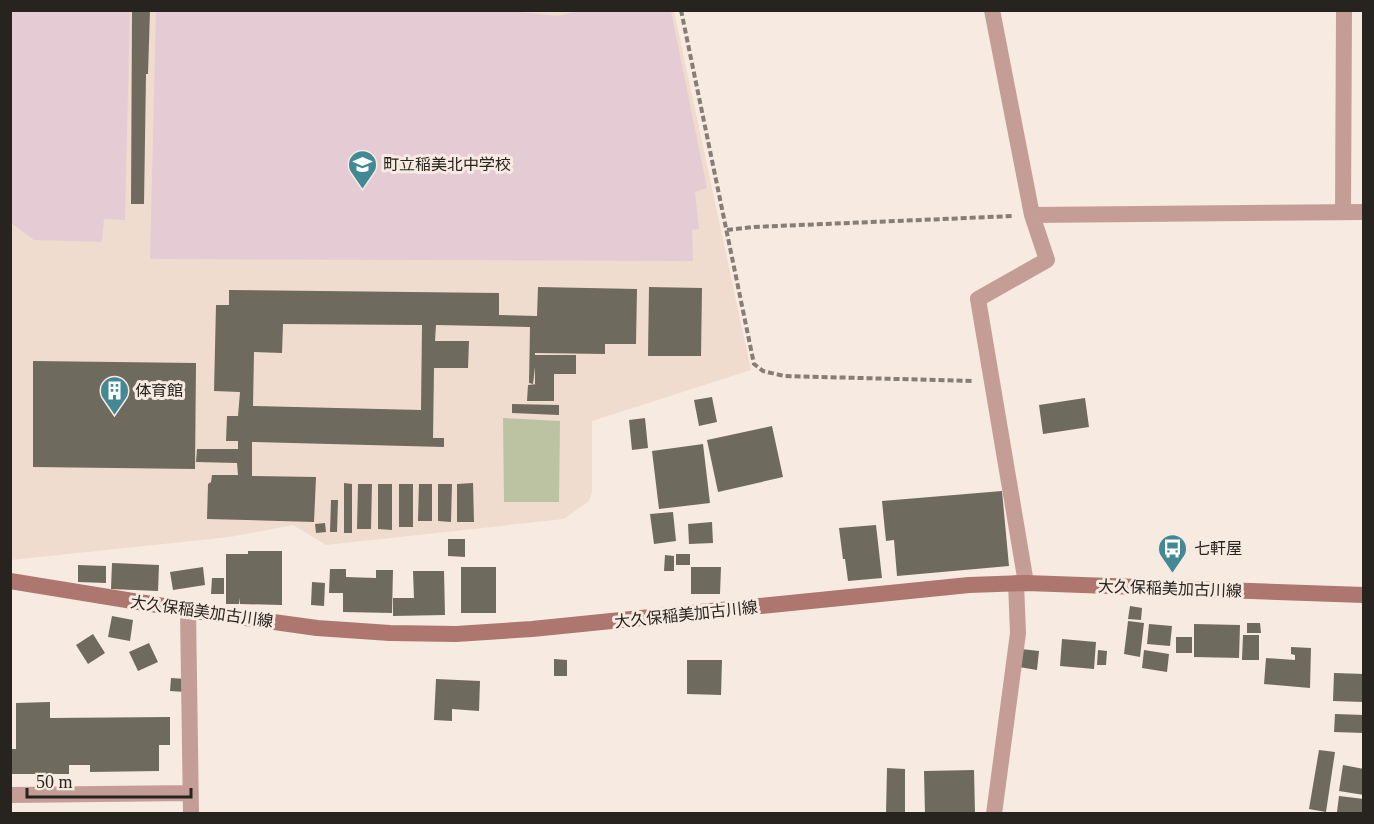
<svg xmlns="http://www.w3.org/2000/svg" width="1374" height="824" font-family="'Times New Roman','Noto Sans JP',serif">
<rect width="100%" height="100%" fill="#f7eae1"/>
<path fill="#efdcce" d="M11,11H674L751,370L592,421V492L589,501L564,519L326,545L293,525L230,537L11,560Z"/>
<path fill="#e5ccd4" d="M11,10L130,11L125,220L104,219L102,242L34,240L11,223Z
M511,11L558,16L582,10L671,11L707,188L695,192L699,229L692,230L693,261L150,259L156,11Z"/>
<path fill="#bbc3a3" d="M503,418L560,421L559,502H504Z"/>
<path fill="#6e6a5e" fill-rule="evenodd" d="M132,10H150L148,74H146L144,204H131Z
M538,287L637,289L636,344H605V354L535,353V355H576V374H554V401H527L528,385L537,384H535V367L533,384L529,383L530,327L436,325L435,341H469L468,368H434L433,438H444V447L252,442V476L316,477L314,522L207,519L208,484L211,482L212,475H238L237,463L196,462L197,449H238V441H226L227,416H238L240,392L214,391L216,305H229V290L499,293V315L537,316ZM283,324L422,325L421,410L253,406L254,352L282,353Z
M649,287L702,288L701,356H648Z
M33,361L196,363L195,469L33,467Z
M712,397L717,422L699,426L694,400Z
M1085,398L1089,427L1043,434L1039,405Z
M512,404L559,405V415L512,413Z
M645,418L648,448L632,450L629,420Z
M772,426L783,477L718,492L707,440Z
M703,444L710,503L659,509L652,451Z
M344,483L352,484V533H344Z
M473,483L474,522H457V484Z
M358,484H372L371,529H357Z
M378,484H392V530L378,529Z
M399,484H413V527H399Z
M419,484H432V521H418Z
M438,484H452L451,522L438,521Z
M1002,491L1009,566L897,576L894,540L886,541L882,501Z
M331,500H338L337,532H330Z
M673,512L676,541L654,544L650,514Z
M712,522L713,543L689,544L688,524Z
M325,523L326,532L316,533L315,524Z
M876,525L882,578L848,581L845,559H843L839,528Z
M448,539H465V557L448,556Z
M248,551H282V605L240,604V598L239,604H226V554H248Z
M676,554H690V565H676Z
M665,555L674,556V571H664Z
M112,563L159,565L158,591L111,589Z
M78,565L106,566V583L78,582Z
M203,567L205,585L173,590L170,572Z
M461,567H496V613H461Z
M691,567H721L720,594H691Z
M330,569H346V577L376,578V570H393L392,613L343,612V593H329Z
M413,571H444L445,615L393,616V598H414Z
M212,578H224V594H211Z
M312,582L325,583L324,606L311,605Z
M1130,606L1142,608L1141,620L1128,619Z
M112,616L133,620L130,641L108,637Z
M1128,621L1144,623L1140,657L1124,654Z
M1247,623H1260L1261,633H1247Z
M1149,624L1172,626L1170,646L1147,644Z
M1194,624L1240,625L1239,658L1194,657Z
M93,634L105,653L88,664L76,645Z
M1243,635H1259V660H1242Z
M1176,637H1192V653H1176Z
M1062,639L1096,642L1094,669L1060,666Z
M149,643L158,662L138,671L129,652Z
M1291,647L1311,648L1310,688L1264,684L1266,658L1295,660V655L1291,654Z
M1021,649L1039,651L1037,670L1019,667Z
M1098,650L1107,651L1106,665H1097Z
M1144,650L1169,654L1167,672L1142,668Z
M554,659L567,660V676H554Z
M687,660H722L721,695L687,694Z
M1334,673L1364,674V702L1333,701Z
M171,678L186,679L185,692L170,691Z
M436,679L480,681L479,711L452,709V721L434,720Z
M50,702V718L170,717V745H159V771L90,772V765H69V774H12V749H16V703Z
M1335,714L1364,715V733L1334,732Z
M1319,750L1335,752L1326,812L1309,809Z
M1343,765L1364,769V795L1339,791Z
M887,768L905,769V814H886Z
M974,770L975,814H925L924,771Z
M1339,796L1364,799V814L1337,812Z"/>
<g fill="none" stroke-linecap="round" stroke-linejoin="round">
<path stroke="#857d76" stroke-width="4" stroke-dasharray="6 3" stroke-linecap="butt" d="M681,10L754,364L763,371L784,376L974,381
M727,230L754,227L1014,216"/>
<path stroke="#c49d97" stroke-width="16" d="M992,10L1032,215L1047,260L978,299L1026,583
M1343,212L1344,10
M1032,215L1364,212
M188,610L191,814
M10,795L190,793
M994,814L1018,633L1016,583"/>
<path stroke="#ad766e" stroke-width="16" d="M10,581L188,610L317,628L390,633L456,634L532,629L969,585L1026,583L1364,595"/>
</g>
<defs>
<symbol id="school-pin" viewBox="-11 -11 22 30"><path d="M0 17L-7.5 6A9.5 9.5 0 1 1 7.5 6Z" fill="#438995" stroke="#f7eae1"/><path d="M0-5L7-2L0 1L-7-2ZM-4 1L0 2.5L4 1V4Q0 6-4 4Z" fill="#fff"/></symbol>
<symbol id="building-pin" viewBox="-11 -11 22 30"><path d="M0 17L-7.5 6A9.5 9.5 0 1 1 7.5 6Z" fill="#438995" stroke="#f7eae1"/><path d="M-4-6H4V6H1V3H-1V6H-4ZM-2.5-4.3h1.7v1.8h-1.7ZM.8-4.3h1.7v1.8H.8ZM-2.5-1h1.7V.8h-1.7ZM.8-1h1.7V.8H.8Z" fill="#fff"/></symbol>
<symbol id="bus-pin" viewBox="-11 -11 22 30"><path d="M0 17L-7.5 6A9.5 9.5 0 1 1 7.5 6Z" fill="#438995" stroke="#f7eae1"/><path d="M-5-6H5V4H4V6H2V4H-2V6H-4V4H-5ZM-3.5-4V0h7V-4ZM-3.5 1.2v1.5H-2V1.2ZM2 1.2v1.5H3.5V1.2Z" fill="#fff"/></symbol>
</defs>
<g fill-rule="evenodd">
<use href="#school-pin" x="346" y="148" width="33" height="45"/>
<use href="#building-pin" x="98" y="374" width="33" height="45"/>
<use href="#bus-pin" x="1156" y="532" width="33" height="45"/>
</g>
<g text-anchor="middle" stroke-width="6" stroke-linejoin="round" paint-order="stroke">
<g font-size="16" fill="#27231f" stroke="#f7eae1" text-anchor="start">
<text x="383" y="170">町立稲美北中学校</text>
<text x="135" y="396">体育館</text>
<text x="1194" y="554">七軒屋</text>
</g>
<g font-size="16" fill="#27231f" stroke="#f7eae1">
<text transform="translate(1170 588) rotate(2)" y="6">大久保稲美加古川線</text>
<text transform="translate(202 611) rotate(8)" y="6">大久保稲美加古川線</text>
<text transform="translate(686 614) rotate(-6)" y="6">大久保稲美加古川線</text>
</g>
</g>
<rect width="1374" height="824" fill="none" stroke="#27231f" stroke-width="24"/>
<path d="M27 788v9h164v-9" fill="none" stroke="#27231f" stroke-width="3"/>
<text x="36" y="788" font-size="18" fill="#27231f" stroke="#f7eae1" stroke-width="4.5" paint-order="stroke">50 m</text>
</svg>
